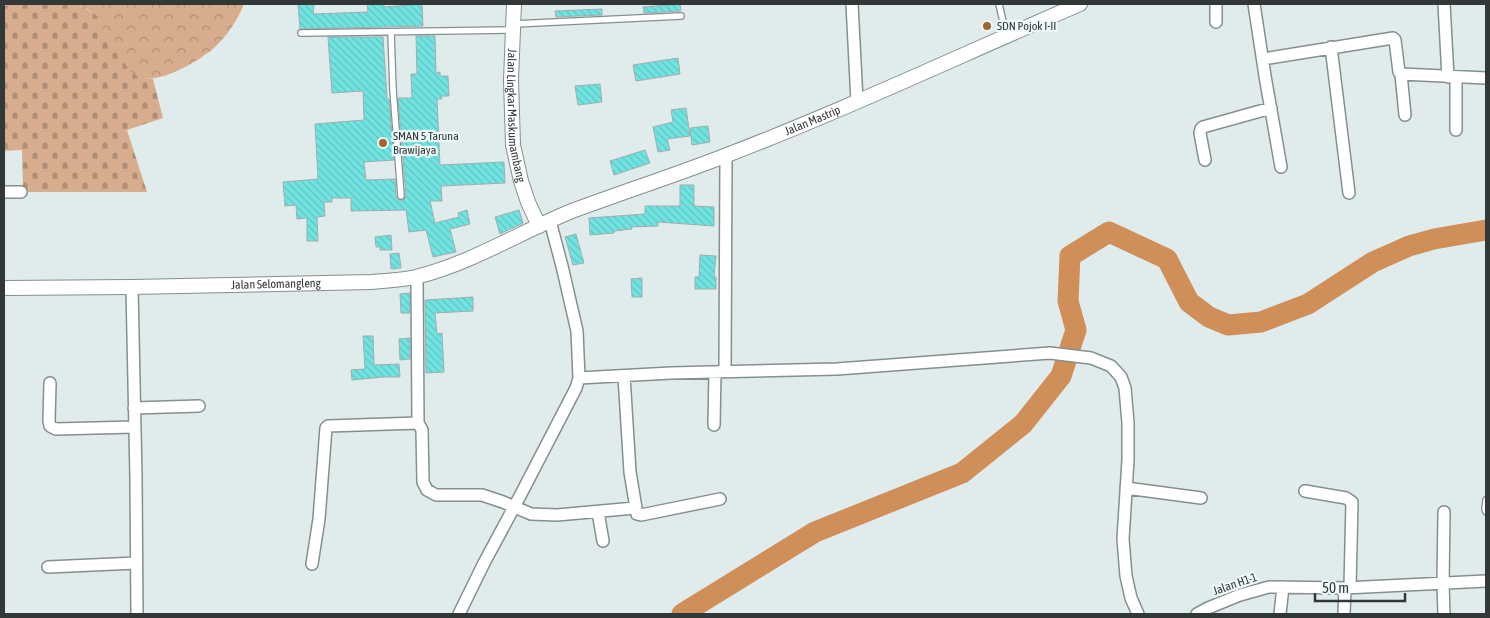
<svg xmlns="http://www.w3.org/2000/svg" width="1490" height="618" font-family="'Asap Condensed',sans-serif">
<defs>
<pattern id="forest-crowns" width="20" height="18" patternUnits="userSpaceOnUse" patternTransform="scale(1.25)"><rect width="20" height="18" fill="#d7ad8e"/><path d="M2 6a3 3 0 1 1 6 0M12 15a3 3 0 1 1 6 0" fill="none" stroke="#af8e75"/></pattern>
<pattern id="cemetery-stones" width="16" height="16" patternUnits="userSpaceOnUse" patternTransform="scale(1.25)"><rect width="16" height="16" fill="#d7ad8e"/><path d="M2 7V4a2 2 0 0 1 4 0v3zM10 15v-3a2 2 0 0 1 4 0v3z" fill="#af8e75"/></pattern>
<pattern id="building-back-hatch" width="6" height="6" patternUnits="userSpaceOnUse" patternTransform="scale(1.25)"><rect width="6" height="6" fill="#6fe4e1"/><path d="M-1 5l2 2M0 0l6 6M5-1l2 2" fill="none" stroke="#61c4c2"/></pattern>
</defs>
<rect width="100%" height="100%" fill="#e0ecec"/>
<path fill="url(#forest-crowns)" d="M78,4H244C238,20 226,37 214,48C197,62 151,91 131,73C118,61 111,42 102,27C100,23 98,17 94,14C90,10 83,7 78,4Z"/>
<path fill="url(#cemetery-stones)" d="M11,4H78L96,15L118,55L132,73L141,78L153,79L163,118L127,130L147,192H23L22,150L4,151V6Z"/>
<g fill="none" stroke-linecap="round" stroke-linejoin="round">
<path stroke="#d08e59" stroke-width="21" d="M682,614L815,532L962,473L1023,424L1061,376L1076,330L1068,301L1070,256L1109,232L1167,259L1189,302L1209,317L1228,325L1261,322L1308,304L1373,262L1409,246L1434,239L1486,230"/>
</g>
<path fill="url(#building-back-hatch)" stroke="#a2adad" d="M298,4H314L313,14L368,12L367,4H384V7L422,4L423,26L300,29Z
M680,4L681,11L644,13L643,7Z
M602,9V15L556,17L555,11Z
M416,36H435L436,73L440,72V76H448L449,96H441L442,99H437L440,165L504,162L505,183L441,186L442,201H430L435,223L459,217L458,213L467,210L470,224L450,229L456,252L433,257L426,230L409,232L406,210L351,211V198H332V202H324L325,216L317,217L318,241H307V218L297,219L296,205L285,206L283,182L318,179L315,124L364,120L363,91L332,93L328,37H383L387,98L389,99L394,160L364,162L366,180L395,179L396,197L401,201L404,200L406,196L398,98H412L411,74H417Z
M678,58L680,74L636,81L633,65Z
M600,84L602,102L578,105L575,86Z
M686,108L690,136L667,139L670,150L658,152L653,127L673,122L671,110Z
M708,126L710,142L692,145L690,128Z
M645,150L650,163L614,175L610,161Z
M680,185H694V206L714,207V226L658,222V226L631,227L632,229L614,231V233L590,235L589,218L645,214V206H680Z
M519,210L523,223L500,234L495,217Z
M576,234L584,263L573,265L565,237Z
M391,235L392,250H380V247H376L375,237Z
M399,253L401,268L391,269L390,254Z
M700,255L716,256L714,277H716V289H695V277H699Z
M642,278V297H632L631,279Z
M410,293V313H401L400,294Z
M473,297V311L435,313L437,334L442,333L444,372L426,373L425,300Z
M363,336H373L374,365L399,364L400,377H384L352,380L351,370L365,369Z
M410,338V359L400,360L399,339Z"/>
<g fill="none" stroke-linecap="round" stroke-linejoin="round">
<defs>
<path id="service" d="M999,4L1006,35
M514,24L681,16
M391,32L393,90L401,196
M301,33L512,30
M1486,500L1485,509L1486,512"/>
<path id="minor" d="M852,4L857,101
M1216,4V22
M1254,4L1265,76L1281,167
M1444,4L1448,77
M1331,47L1349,193
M1263,59L1393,38L1395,40L1399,72L1401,74L1486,78
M1401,74L1405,115
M1456,130V77
M1205,160L1200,133L1201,129L1203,127L1271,108
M4,192H21
M417,277L418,423
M132,287L136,478L137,614
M725,371L726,156
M624,376L630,472L637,514L641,515L720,499
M579,378L671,373L837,369L1050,353L1091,358L1111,366L1121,377L1125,388L1128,423V460L1123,539L1126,576L1131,598L1138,614
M50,383L49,421L50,426L56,429L134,427
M134,408L199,406
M714,425L715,372
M1126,488L1201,498
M1305,491L1346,498L1352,502L1350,587
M598,512L603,541
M312,564L319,519L326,428L328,426L418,423L422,430L423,482L427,490L436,495H482L503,502L531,514L557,515L635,508
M48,567L136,563
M459,614L484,563L520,496L576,388L579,378L577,331L562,266L550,221
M1197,614L1208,608L1240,595L1269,587L1345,588L1486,581
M1280,614L1283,587
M1344,614L1345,588
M1444,614L1443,584L1444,512"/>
<g id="tertiary">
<path id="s1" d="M514,4L511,80L513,145L521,181L528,202L539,226"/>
<path id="s2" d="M4,288L132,287L371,282C386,281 401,280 416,277C472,263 520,232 572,211C623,192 676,175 727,155C847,109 963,54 1080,4"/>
</g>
</defs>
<use href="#service" stroke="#848f8e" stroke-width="8"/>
<use href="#minor" stroke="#848f8e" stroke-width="14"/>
<use href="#tertiary" stroke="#848f8e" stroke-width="16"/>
<use href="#service" stroke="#fff" stroke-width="5.5"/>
<use href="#minor" stroke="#fff" stroke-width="11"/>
<use href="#tertiary" stroke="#fff" stroke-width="14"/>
</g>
<g fill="#a3632b" stroke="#edfaf9" stroke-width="2">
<circle cx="987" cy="26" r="5"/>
<circle cx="383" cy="143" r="5"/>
</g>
<g text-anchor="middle" stroke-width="4.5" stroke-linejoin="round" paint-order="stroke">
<g font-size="12" fill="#323737" stroke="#edfaf9" text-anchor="start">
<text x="997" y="30">SDN Pojok I-II</text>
<text x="393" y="140">SMAN 5 Taruna<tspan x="393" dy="14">Brawijaya</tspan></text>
</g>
<g font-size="12" fill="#323737" stroke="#edfaf9">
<text dy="4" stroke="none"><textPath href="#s1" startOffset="112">Jalan Lingkar Maskumambang</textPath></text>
<text dy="4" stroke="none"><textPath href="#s2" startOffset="839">Jalan Mastrip</textPath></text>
<text dy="4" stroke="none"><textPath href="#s2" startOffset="272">Jalan Selomangleng</textPath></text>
<text transform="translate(1235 584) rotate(-19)" y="4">Jalan H1-1</text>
</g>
</g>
<rect width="1490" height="618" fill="none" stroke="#323737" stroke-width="10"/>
<path d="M1315 593v8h90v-8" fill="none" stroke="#323737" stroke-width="2.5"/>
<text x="1322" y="593" font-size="15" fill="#323737" stroke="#edfaf9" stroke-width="4" paint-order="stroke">50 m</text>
</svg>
